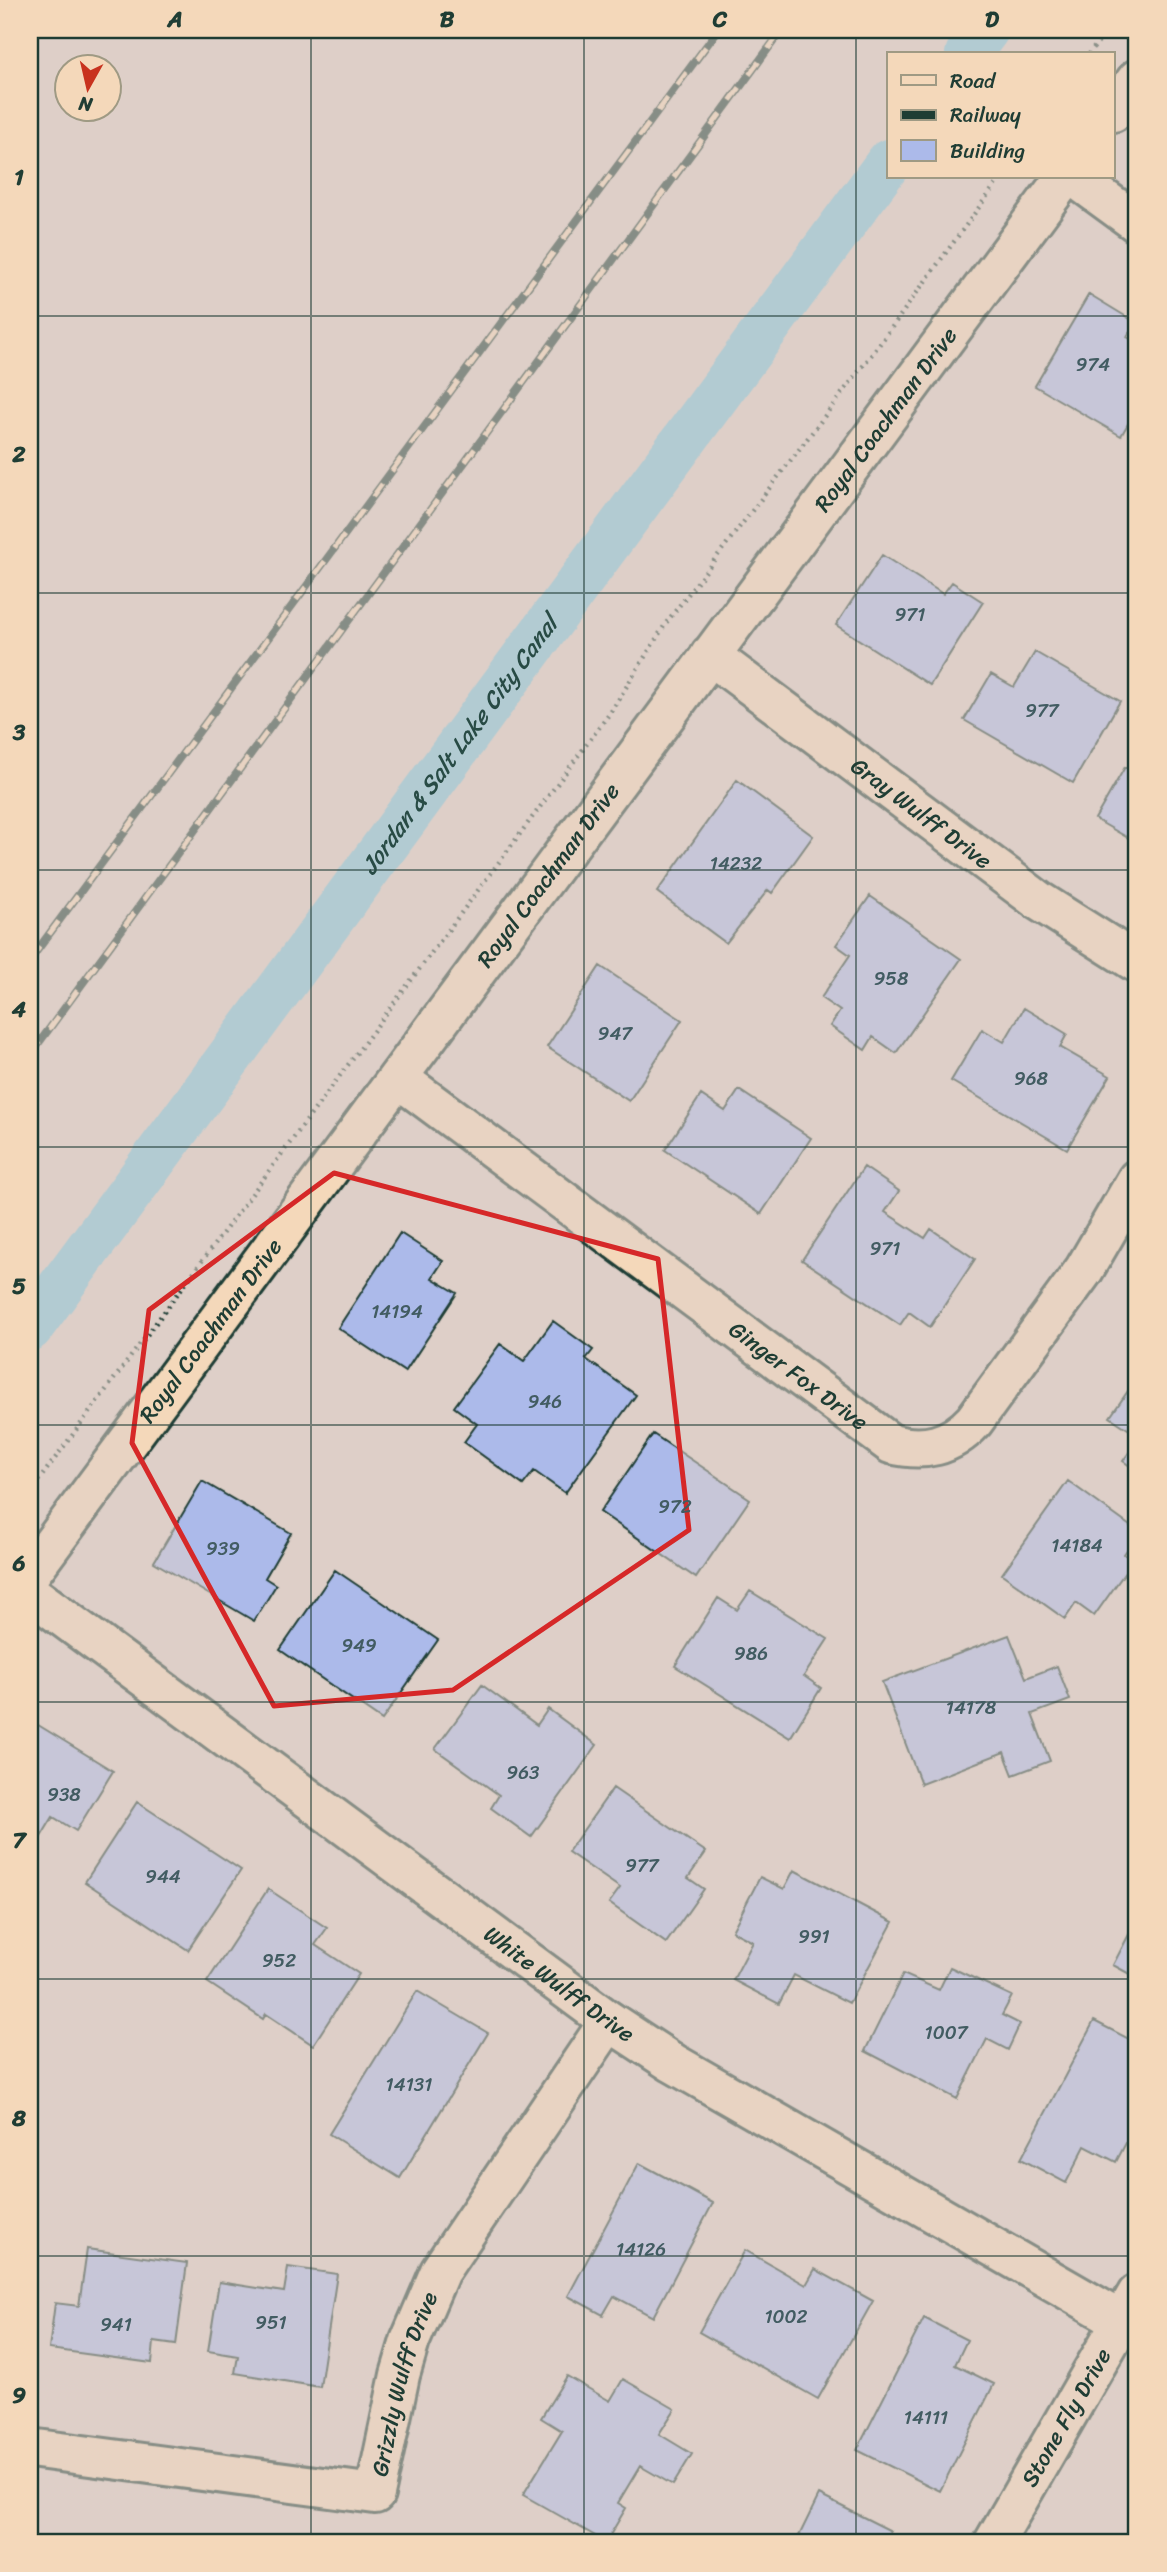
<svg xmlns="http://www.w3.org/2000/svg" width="1167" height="2572" font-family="Sriracha,sans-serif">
<rect width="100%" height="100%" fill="#decfc8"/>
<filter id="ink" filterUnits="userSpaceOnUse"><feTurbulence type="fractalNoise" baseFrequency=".0143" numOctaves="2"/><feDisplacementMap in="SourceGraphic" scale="14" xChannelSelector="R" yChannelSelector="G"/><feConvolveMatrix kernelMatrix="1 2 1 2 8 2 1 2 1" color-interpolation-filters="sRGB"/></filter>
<g filter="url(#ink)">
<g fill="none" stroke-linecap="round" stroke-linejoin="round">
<g stroke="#7cc5dd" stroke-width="46">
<path d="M968,54L986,30"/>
<path id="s1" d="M30,1328L889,162"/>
</g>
</g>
<path fill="#acbaea" stroke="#1f3d34" stroke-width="2" d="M1089,294L1135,322L1127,337L1137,343V408L1121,436L1035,386Z
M882,555L943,594L952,582L983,602L930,685L836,625Z
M1035,652L1120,701L1073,783L964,720L991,674L1014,687Z
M1125,767L1137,774V843L1095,819Z
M737,780L813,836L772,893L768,890L726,943L657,892Z
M870,896L961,959L896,1053L873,1037L865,1050L830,1026L840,1011L821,998L850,955L836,945Z
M600,966L682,1020L629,1101L547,1047Z
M1024,1008L1067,1034L1060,1047L1110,1076L1067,1149L951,1081L982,1029L1004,1042Z
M739,1090L811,1138L761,1214L665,1150L701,1095L725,1111Z
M864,1167L899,1191L885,1212L925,1238L931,1229L975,1259L930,1327L909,1312L900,1325L802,1260Z
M400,1233L443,1261L432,1278L457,1293L405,1372L338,1328Z
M553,1321L593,1350L586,1359L636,1395L565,1493L534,1471L523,1485L464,1442L477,1424L454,1407L500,1344L524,1361Z
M1137,1378V1435L1110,1417Z
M653,1434L750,1499L696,1578L600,1512Z
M1137,1441V1471L1123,1461Z
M202,1481L291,1533L265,1578L276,1585L254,1621L154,1562Z
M1068,1481L1137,1531V1536L1124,1554L1133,1561L1094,1616L1076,1603L1065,1619L1002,1574Z
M335,1570L438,1640L382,1720L280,1650Z
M750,1591L828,1639L804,1676L821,1688L790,1738L675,1666L718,1598L737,1610Z
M1009,1635L1026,1678L1057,1666L1070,1700L1032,1714L1050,1761L1013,1775L1004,1752L921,1784L882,1682Z
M482,1685L537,1725L548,1709L597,1745L531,1837L491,1808L499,1795L435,1749Z
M30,1720L113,1771L76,1831L53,1817L30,1855Z
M613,1788L706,1852L688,1878L704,1889L666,1943L609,1903L620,1888L568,1852Z
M137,1802L241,1870L188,1950L85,1882Z
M794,1870L893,1922L849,2003L794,1975L779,2004L733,1980L753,1942L732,1931L760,1877L784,1889Z
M268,1889L327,1928L315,1945L359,1974L313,2045L266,2014L263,2019L207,1982Z
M1137,1919V1978L1113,1965Z
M950,1967L1012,1996L1002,2015L1020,2024L1008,2050L987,2039L957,2099L865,2051L903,1974L939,1990Z
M417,1991L488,2033L400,2178L329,2134Z
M1094,2021L1137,2043V2122L1116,2162L1085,2146L1066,2183L1021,2159Z
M639,2163L713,2203L653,2317L614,2296L603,2315L568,2296Z
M87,2249L187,2263L176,2345L154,2342L152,2363L49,2349L55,2303L79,2306Z
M745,2250L806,2285L815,2269L873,2301L818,2399L699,2332Z
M288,2267L337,2274L320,2387L235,2373L238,2356L208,2351L219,2282L284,2292Z
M924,2318L967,2340L955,2365L994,2384L940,2491L857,2450Z
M567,2376L610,2401L623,2379L675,2409L659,2434L692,2454L673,2485L640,2466L618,2503L626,2508L606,2542L523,2495L562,2431L541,2418Z
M819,2495L891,2531L885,2542H796Z
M1137,2515V2542H1123Z"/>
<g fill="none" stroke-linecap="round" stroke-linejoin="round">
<defs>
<g id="street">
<path d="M1113,112L1137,79"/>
<path d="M1074,177L1137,223"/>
<path id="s2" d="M710,655L1039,901L1137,963"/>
<path id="s3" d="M398,1078L891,1444C924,1452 950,1447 974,1421L1084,1270L1137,1179"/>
<path id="s4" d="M30,1574L1065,177"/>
<path id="s5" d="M30,1593L609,2021L673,2063L1122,2321"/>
<path id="s6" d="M30,2448L375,2494L400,2375L410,2341L440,2271L609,2021"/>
<path id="s7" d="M994,2542L1137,2294"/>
</g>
</defs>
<use href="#street" stroke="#1f3d34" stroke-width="44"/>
<path stroke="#1f3d34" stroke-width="4.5" stroke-dasharray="2 5" stroke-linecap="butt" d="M1089,54L1107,30
M30,1492L610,713L666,623L876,349L1001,177"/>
<use href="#street" stroke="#f4d8ba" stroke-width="38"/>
<defs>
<path id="rail" d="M30,960L718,30
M30,1055L782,30"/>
</defs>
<use href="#rail" stroke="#1f3d34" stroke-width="8"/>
<use href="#rail" stroke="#f4d8ba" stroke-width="5" stroke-dasharray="16" stroke-linecap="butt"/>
</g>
</g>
<path d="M0 0H1167V2572H0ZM334,1173L658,1259L689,1530L453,1690L274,1706L132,1443L149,1310Z" fill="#decfc8" fill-opacity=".55" fill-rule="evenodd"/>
<path fill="none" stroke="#d62828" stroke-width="5" stroke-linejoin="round" d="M334,1173L658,1259L689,1530L453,1690L274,1706L132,1443L149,1310Z"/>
<path fill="none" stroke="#1f3d34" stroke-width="2" stroke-opacity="0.55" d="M311,30V2542M584,30V2542M856,30V2542M30,316H1137M30,593H1137M30,870H1137M30,1147H1137M30,1425H1137M30,1702H1137M30,1979H1137M30,2256H1137"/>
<g text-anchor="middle" stroke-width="5" stroke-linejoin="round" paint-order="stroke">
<g font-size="19" fill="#425c62">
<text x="1093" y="371">974</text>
<text x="910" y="621">971</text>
<text x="1042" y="717">977</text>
<text x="736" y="870">14232</text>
<text x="891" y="985">958</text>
<text x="615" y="1040">947</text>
<text x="1031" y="1085">968</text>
<text x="885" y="1255">971</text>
<text x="397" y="1318">14194</text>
<text x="545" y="1408">946</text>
<text x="675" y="1513">972</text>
<text x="1077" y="1552">14184</text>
<text x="223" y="1555">939</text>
<text x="359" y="1652">949</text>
<text x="751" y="1660">986</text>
<text x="971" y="1714">14178</text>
<text x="523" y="1779">963</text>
<text x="64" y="1801">938</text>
<text x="642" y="1872">977</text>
<text x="163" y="1883">944</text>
<text x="814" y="1943">991</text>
<text x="279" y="1967">952</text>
<text x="946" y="2039">1007</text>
<text x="409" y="2091">14131</text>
<text x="641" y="2256">14126</text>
<text x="786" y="2323">1002</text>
<text x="271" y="2329">951</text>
<text x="116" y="2331">941</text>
<text x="926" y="2424">14111</text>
</g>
<g font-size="23" fill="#1f3d34" stroke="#f4d8ba">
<text dy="8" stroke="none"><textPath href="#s4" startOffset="1437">Royal Coachman Drive</textPath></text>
<text dy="8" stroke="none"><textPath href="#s2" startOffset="264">Gray Wulff Drive</textPath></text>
<text dy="8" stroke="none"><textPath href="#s4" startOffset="870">Royal Coachman Drive</textPath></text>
<text dy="8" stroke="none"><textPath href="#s4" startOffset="303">Royal Coachman Drive</textPath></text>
<text dy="8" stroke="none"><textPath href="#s3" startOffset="499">Ginger Fox Drive</textPath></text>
<text dy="8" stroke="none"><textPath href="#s5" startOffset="658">White Wulff Drive</textPath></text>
<text dy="8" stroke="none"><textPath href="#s6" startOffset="462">Grizzly Wulff Drive</textPath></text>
<text dy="8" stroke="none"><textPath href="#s7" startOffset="144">Stone Fly Drive</textPath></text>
</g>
<g font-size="24" font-style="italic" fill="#284b45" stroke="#f4d8ba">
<text dy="8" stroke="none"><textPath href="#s1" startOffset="724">Jordan &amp; Salt Lake City Canal</textPath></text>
</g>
</g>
<rect width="1167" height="2572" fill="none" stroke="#f4d8ba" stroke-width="77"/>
<rect x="887" y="52" width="228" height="126" fill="#f4d8ba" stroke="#9f9a84" stroke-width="2"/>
<rect x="901" y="75" width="35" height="10" fill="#f4d8ba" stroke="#9f9a84" stroke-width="2"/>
<text x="950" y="88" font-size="21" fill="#1f3d34">Road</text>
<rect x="901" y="110" width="35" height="10" fill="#1f3d34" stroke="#9f9a84" stroke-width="2"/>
<text x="950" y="122" font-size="21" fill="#1f3d34">Railway</text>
<rect x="901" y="140" width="35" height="21" fill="#acbaea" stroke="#9f9a84" stroke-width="2"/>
<text x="950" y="158" font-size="21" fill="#1f3d34">Building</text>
<g transform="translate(88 88) rotate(188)"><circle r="33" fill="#f4d8ba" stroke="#9f9a84" stroke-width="2"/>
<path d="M0-5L12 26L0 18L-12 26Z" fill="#c8321e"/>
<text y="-10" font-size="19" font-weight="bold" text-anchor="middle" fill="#1f3d34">N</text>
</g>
<rect x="38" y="38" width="1090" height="2496" fill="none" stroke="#1f3d34" stroke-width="2.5"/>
<g font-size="23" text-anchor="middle" font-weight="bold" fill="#1f3d34">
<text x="175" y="27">A</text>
<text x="447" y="27">B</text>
<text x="720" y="27">C</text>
<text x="992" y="27">D</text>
<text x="19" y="185">1</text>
<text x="19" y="462">2</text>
<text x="19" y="740">3</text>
<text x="19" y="1017">4</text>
<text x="19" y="1294">5</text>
<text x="19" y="1571">6</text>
<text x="19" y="1848">7</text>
<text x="19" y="2126">8</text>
<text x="19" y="2403">9</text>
</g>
</svg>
